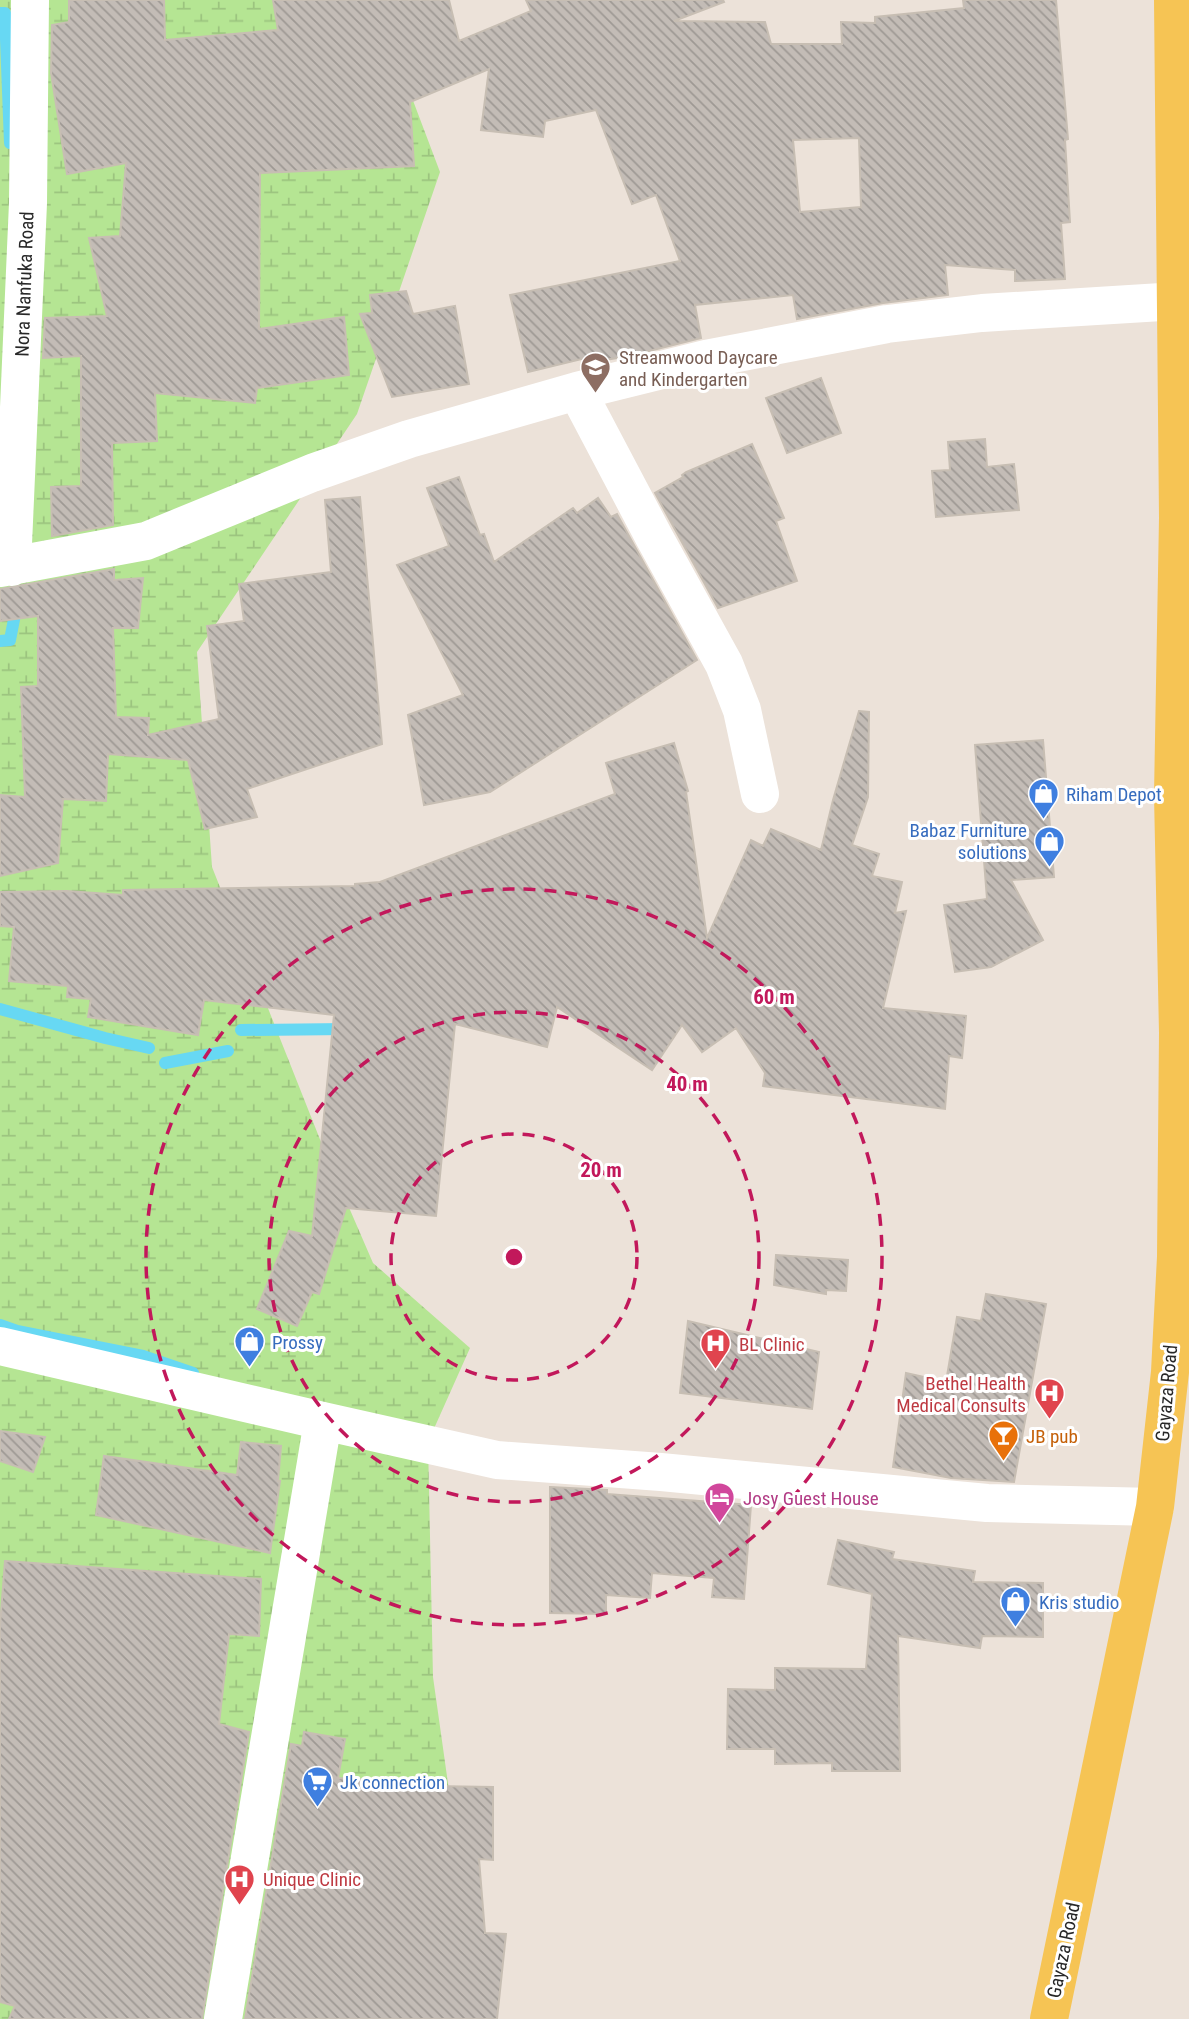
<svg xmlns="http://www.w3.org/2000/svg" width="1189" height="2019" font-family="'Roboto Condensed',sans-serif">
<defs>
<pattern id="wetland-marsh" width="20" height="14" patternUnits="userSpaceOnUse" patternTransform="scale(1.75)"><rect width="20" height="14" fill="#b5e593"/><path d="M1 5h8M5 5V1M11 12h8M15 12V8" fill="none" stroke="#9cc47f"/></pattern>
<pattern id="building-back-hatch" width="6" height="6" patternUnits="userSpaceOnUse" patternTransform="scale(1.75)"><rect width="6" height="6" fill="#c3bcb6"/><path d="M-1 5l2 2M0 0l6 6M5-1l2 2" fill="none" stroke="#9e9994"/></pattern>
</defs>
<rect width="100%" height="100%" fill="#ece2d9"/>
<path fill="url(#wetland-marsh)" d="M0,0H375L440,172L357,414L197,652L212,867L325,1152L373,1263L470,1348L428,1442L433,1677L466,1911L460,2019H0Z"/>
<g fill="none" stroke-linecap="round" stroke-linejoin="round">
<path stroke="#67d8f3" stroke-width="12" d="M0,13H5L10,143
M0,641L10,640L17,604
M0,1009L105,1038L149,1048
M241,1030L347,1029
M165,1063L228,1051
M0,1325L17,1331L143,1356L193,1373"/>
</g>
<path fill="url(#building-back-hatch)" stroke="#c7beb3" stroke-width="2" fill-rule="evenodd" d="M69,0H164L165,40L278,30L273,0H449L459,41L531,11L526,0H723L724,2L674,21L765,22L771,44H842L841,22L875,23V17L964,8L963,0H1056L1068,139L1065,140L1070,222L1061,223L1065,279L1015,281V270L945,265L948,295L883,303L797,319L793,295L695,305L701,338L629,356L599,361L598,355L528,372L510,295L680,261L656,195L632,204L596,110L545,121L543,137L481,130L489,69L410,102L414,166L260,173L259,329L344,317L349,375L257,388L255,403L155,393L157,441L112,443L113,525L52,536L51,487L81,486V356L43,358L45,318L107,316L89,238L120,236L126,163L67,174L51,73L52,25L69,22ZM859,138L861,207L800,212L793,140Z
M406,291L413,314L455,306L469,384L392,397L360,314L372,313L370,295Z
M821,378L841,433L787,453L766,398Z
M985,439L987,467L1014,464L1019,510L936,517L932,471L950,470L948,442Z
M752,444L784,518L776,521L797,581L718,608L655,493L683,477L682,475L686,472Z
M459,477L480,535L484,534L494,562L573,508L577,513L598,498L611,517L617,514L697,660L490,792L424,805L408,715L463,695L397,565L449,546L427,488Z
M360,497L382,744L247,789L257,817L205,829L188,760L108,754L106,801L63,799L58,863L0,876V795L25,797L21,687L38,686V616L0,621V589L114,569V580L143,578L138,628H113L116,717L149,718L148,735L219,719L207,626L244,621L239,584L331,572L325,500Z
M859,711L869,712L868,797L852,845L879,854L872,876L902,882L895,913L906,911L883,1008L966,1016L962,1058L949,1056L945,1109L763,1086L765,1073L736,1028L702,1052L682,1025L652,1070L557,1007L547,1047L455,1024L436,1216L346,1208L319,1294L312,1292L297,1326L257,1309L289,1231L312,1236L334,1015L204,1000L198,1035L88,1017L91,999L67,997L68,986L9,981L14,927L0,926V892L67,891L123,895V890L355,886V884L380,882L615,794L606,763L674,743L688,791L686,792L707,938L751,840L763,846L771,829L821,850L833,800Z
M1043,740L1054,877L1011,880L1043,940L991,967L955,972L944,905L987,899L975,745Z
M776,1255L848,1260L846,1291L826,1290V1294L774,1285Z
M986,1294L1046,1304L1014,1482L951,1478L893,1467L906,1373L946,1382L957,1317L981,1321Z
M688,1321L819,1352L812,1409L680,1393Z
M0,1431L45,1437L33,1472L0,1461Z
M241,1442L281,1446L278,1481H280L270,1553L96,1515L104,1456L237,1475Z
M550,1487L607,1490V1494L751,1505L744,1599L712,1597L714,1578L652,1573L650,1598L606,1595V1614L550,1613Z
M838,1540L894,1552L892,1559L975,1571L973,1582L1043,1583V1637L982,1636L980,1648L898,1636L900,1771H832V1763L775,1764V1749H727L728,1689L775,1690V1668L866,1669L872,1594L828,1584Z
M5,1561L261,1579L259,1636L229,1634L219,1724L249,1732L202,2019H9L15,2006L0,2002V1625Z
M304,1732L345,1739L338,1778L370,1780L369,1785L493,1787V1860L479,1859L485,1933L506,1934L497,2019H245L291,1744L302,1746Z"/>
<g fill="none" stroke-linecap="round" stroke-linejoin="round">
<path stroke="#fff" stroke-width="38" d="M577,391L654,537L724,664L742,710L760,794
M12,567L28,203L30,0
M0,568L146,541L312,473L409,439L577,391L706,359L887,324L982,313L1178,301
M0,1346L323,1421
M223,2019L323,1421L497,1460L661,1472L987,1503L1155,1507"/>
<path stroke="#f6c454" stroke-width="38" d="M1049,2019L1155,1507L1170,1372L1176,1257L1178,1033L1173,795L1178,518L1173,0"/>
</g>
<g fill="none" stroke="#c2185b" stroke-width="3.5" stroke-dasharray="12 9">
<circle cx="514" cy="1257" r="123"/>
<circle cx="514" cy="1257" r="245"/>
<circle cx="514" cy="1257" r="368"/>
</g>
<defs>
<symbol id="school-pin" viewBox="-11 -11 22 30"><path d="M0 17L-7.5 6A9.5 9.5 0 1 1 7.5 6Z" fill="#8d6e63" stroke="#fff"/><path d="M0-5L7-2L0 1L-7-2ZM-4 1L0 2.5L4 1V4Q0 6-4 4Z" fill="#fff"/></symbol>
<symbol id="shop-pin" viewBox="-11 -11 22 30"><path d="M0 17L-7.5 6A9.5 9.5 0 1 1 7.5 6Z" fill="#3f7fe0" stroke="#fff"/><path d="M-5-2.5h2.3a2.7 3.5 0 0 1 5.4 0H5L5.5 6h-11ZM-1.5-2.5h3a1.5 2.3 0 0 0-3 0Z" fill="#fff"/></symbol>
<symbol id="hospital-pin" viewBox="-11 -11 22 30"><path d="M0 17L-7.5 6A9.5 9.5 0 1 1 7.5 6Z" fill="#e0444e" stroke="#fff"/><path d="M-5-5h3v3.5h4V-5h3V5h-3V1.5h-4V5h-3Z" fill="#fff"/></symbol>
<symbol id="bar-pin" viewBox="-11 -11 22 30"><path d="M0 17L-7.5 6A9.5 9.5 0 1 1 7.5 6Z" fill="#e8710a" stroke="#fff"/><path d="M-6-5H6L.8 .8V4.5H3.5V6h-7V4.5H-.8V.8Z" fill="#fff"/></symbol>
<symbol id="hotel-pin" viewBox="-11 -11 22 30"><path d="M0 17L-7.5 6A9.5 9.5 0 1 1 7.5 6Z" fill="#d1479c" stroke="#fff"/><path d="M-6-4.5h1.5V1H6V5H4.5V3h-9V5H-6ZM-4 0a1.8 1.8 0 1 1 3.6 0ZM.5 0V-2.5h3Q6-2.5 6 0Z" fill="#fff"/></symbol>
<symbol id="supermarket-pin" viewBox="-11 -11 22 30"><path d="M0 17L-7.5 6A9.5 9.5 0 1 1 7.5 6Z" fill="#3f7fe0" stroke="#fff"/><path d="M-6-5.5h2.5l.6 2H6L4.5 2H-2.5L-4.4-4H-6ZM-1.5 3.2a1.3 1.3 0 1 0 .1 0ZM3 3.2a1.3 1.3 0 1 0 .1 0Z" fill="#fff"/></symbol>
</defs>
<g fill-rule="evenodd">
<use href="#school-pin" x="578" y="350" width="35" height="47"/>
<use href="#shop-pin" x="1026" y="776" width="35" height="47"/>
<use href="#shop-pin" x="1032" y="824" width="35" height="47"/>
<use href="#shop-pin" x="232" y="1324" width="35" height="47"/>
<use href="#hospital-pin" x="698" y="1326" width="35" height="47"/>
<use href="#hospital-pin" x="1032" y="1376" width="35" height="47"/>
<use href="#bar-pin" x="986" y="1418" width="35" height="47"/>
<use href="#hotel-pin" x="702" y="1480" width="35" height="47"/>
<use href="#shop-pin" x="998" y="1584" width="35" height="47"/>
<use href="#supermarket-pin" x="300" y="1764" width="35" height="47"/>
<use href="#hospital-pin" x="222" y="1862" width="35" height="47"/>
</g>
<g text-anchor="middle" stroke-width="6" stroke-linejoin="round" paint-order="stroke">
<g font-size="19" fill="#282828" stroke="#fff">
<text transform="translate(24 284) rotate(-88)" y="7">Nora Nanfuka Road</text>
<text transform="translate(1166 1393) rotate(-85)" y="7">Gayaza Road</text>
<text transform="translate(1063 1950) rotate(-78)" y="7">Gayaza Road</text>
</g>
<g font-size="19" fill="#785e54" stroke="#fff" text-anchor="start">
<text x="619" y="364">Streamwood Daycare<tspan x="619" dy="22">and Kindergarten</tspan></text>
</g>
<g font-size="19" fill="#366cbe" stroke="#fff" text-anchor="start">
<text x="1066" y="801">Riham Depot</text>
<text x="1027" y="837" text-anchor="end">Babaz Furniture<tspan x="1027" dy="22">solutions</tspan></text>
<text x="272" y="1349">Prossy</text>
<text x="1039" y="1609">Kris studio</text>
<text x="340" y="1789">Jk connection</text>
</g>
<g font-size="19" fill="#be3a42" stroke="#fff" text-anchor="start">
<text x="739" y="1351">BL Clinic</text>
<text x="1026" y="1390" text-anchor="end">Bethel Health<tspan x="1026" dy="22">Medical Consults</tspan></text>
<text x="263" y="1886">Unique Clinic</text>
</g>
<g font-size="19" fill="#c56008" stroke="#fff" text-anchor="start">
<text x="1026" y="1443">JB pub</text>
</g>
<g font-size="19" fill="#b23c85" stroke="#fff" text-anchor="start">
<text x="743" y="1505">Josy Guest House</text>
</g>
</g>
<circle cx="514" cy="1257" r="10" fill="#c2185b" stroke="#fff" stroke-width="3.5"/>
<g font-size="21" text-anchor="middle" font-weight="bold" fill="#c2185b" stroke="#fff" stroke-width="6" stroke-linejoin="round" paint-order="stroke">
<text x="774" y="1004">60 m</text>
<text x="687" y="1091">40 m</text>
<text x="601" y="1177">20 m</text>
</g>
</svg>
